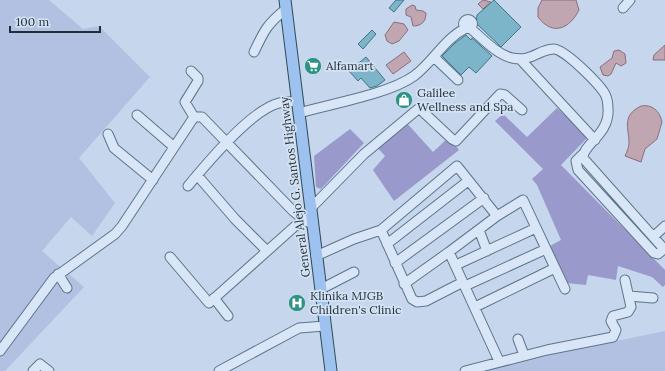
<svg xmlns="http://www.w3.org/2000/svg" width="665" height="371" font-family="Lora,serif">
<rect width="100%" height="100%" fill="#c5d6ed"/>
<path fill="#b2c1e2" d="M0,0H49L83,29L99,26L150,77L79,158L115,203L92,236L71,217L42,251L84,287L5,371H0Z
M665,331V371H472L475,370Z"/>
<path fill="#999acb" d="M557,108L588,137L561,165L665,270V285L663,287L652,277L618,266L616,280L588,275L586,285L566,283L550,246L561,240L537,185L532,179L543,169L495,121L503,114L527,137Z
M404,120L433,152L449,137L459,150L394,201L373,170L385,156L374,144Z
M350,129L364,143L321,189L316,187L314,156Z"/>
<path fill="#c0a6b1" stroke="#8e6d7a" d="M483,0L491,2L483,9L478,4Z
M542,0H576L579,10C570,28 553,37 538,17V8Z
M412,5L415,6L416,10L423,11L426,13C426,22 421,26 413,26L411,17L406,15V9Z
M394,22L404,24L408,30L399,41L392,44L387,41L385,35Z
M665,45V60H653L654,55Z
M619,50L625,54L626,63L621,66L616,63L611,74L608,76L603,75L600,67L612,58L614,51Z
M404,52L411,61L393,74L386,65Z
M641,106C652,104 660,111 662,122L657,139L645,149L641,162L625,156C627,152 629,147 629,143C629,128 621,116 641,106Z"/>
<path fill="#7cb4ca" stroke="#427485" d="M396,0H404L394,12L389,8Z
M494,0L521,27L501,47L476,23L477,15Z
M372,30L376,34L363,49L358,44Z
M466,35L471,40L472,38L492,56L476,73L469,67L461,75L442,56L455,43Z
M366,57L385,80L377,86L370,88L361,78L358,81L349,71Z"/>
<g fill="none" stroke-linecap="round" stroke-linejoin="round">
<defs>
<path id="minor" d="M623,8L630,0
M463.5 24a4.5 4.5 0 1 1 9 0a4.5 4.5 0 1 1-9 0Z
M470,28C482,38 496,54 512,58C532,62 538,50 553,49C564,48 599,84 605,94C607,98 608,104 608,109C610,134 582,145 583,158L664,249L658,254L654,253L578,170L576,161L583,154
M254,52C264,31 267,24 286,9
M434,57L458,80
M520,59L595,140
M191,71L198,78V81L185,102L194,117
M299,113C330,104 389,94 414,76C433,62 444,39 466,28
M137,115L174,147
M108,134L114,148L153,180
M197,175L235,219L267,251
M188,186C207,163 251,110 279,103C285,102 292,102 298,101
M311,208L364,154L418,109H420L452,139L456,141L500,94L505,95L522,110
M381,230L412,299L417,302L426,301L463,282
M479,230L487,251
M653,237L665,226
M387,244L468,181
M316,256L354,239L381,230L457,166L497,216
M170,257L209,303L303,219
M395,263L484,198
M456,265L536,228
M58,274L67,288
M404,284L449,252
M465,286L546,249
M321,289L354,272
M629,296L653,298
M214,298L228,316
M475,307L555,268
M518,339L524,355
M0,351L54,278L115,234L122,226L194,117H202L293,211L303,219L312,224
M499,361L449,252L497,216L523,200L565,289
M33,371L40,364L49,371
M219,371L299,328L325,326
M465,371L547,350L613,337L616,330L611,321L613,316L628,312L631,307L625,280"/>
<path id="major" d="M285,0L331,371"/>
</defs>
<use href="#minor" stroke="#5b7687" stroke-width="11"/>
<use href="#major" stroke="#2f4955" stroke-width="13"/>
<use href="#minor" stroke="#d8e6f8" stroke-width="9"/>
<use href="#major" stroke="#9ec2ef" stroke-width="11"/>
</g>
<defs>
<symbol id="supermarket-disc" viewBox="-11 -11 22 22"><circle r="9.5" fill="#2d9485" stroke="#d4e2f4"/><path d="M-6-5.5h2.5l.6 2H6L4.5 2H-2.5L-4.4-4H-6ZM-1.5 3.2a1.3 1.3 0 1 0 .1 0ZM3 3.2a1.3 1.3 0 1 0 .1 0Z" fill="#fff"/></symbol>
<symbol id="shop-disc" viewBox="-11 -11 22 22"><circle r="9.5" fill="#2d9485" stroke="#d4e2f4"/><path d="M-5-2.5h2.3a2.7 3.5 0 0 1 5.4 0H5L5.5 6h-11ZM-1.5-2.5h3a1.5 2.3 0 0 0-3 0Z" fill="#fff"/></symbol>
<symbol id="hospital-disc" viewBox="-11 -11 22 22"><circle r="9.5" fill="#2d9485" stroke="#d4e2f4"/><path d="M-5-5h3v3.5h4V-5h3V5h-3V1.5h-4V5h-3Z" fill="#fff"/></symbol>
</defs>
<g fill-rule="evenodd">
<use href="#supermarket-disc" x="303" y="56" width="20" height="20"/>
<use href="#shop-disc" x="394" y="90" width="20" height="20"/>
<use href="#hospital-disc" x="287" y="293" width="20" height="20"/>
</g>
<g text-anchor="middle" stroke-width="3.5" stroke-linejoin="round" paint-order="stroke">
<g font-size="12" fill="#1f2f37" stroke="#d4e2f4" text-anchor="start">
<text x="326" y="70">Alfamart</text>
<text x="417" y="97">Galilee<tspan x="417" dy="14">Wellness and Spa</tspan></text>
<text x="310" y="300">Klinika MJGB<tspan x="310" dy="14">Children's Clinic</tspan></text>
</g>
<g font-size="12" fill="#1f2f37" stroke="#d4e2f4">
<text transform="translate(295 187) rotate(-97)" y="4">General Alejo G. Santos Highway</text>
</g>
</g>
<path d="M10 26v6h90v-6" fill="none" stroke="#1f2f37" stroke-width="2"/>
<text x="16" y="26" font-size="12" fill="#1f2f37" stroke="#d4e2f4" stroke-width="3" paint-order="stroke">100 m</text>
</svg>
